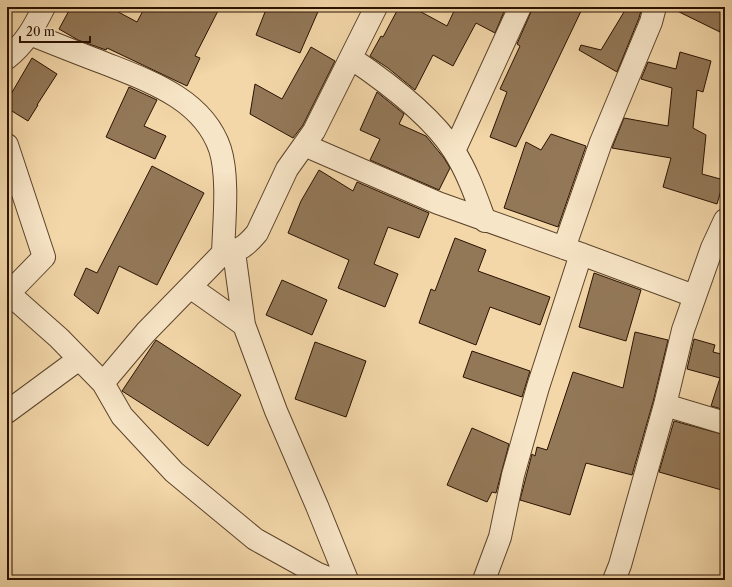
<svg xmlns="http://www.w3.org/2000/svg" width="732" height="587" font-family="'Libre Caslon Text',serif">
<rect width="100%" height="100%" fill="#f3d7a9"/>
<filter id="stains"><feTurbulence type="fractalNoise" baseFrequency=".005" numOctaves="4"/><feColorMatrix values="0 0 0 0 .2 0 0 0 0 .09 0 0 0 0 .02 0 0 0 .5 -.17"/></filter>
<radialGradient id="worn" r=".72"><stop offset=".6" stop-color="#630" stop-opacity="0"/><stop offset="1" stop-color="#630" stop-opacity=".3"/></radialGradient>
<path fill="#937858" stroke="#2a1200" d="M71,7H109L137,22L145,7H220L195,56L200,58L187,86L107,48L106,50L78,40L59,29Z
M267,7H320L300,53L256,35Z
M399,7H412L447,26L454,11L446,7H506L495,33L476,23L453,66L433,55L415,90L388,68L370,56L381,36L383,37Z
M532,7H583L516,147L490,137L507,92L500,89L520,46L517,44L531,12Z
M627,7H642L639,18L617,72L579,50L581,45L601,50Z
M669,7H725V31L720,29V32Z
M311,47L335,61L303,125L293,138L250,114L255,84L282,99Z
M680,52L711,61L703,92L697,90L693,128L706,135L702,174L724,180L717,204L663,187L671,158L612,148L624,118L668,126L672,88L641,79L648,62L676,69Z
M32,58L57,74L37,105H38L28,121L7,108V101Z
M129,87L157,100L144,126L166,136L155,159L106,137Z
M377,92L404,114L399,124L426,136L444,158L450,168L439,190L370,160L380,139L360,130Z
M551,134L586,146L558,227L504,208L526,142L541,150Z
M152,166L204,193L157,285L119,266L98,314L74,295L86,268L97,273Z
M319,170L353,191L357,182L429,213L419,238L388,227L374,264L398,274L385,307L338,288L349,260L288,233L301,201Z
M455,238L486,250L478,271L550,297L540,325L490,307L476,345L419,323L431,289L435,291Z
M594,273L641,290L626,341L579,327Z
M282,280L327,300L312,335L266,315Z
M635,332L668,340L653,402L632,475L586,463L570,515L520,500L532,454L535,456L537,447L547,450L573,372L623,388Z
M694,339L715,345L713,352L725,355V410L711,406L720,378L687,369Z
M156,340L241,395L208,446L122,391Z
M315,342L366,361L346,417L295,399Z
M472,351L530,371L522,397L463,377Z
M674,421L725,435V491L659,472Z
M472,428L509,444L496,493L492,492L487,502L447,485Z"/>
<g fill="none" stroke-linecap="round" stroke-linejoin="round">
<defs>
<path id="minor" d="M30,34C55,44 80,54 104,63C149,81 203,99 220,149C229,177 224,223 223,253L146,332L103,383
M7,58C25,44 34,27 44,7
M351,58C385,81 432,116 454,151C468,173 476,197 485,221
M7,145L44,257L8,294
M304,145L438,203L581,254L694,296
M454,151L520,7
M564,248L601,142L651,22L655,7
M234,252L244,325L276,411L317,506L347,580
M223,253C239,252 247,245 257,233L287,169L314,131L376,7
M190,287L244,325
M7,292L59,338L103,383L122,416L174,472L255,539L318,574L333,580
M665,405L725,423
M7,412L79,359
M484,580L500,537L513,475L538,387L581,254
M614,580L620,565L665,405L683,330L712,248L725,220"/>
</defs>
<use href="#minor" stroke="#5c432a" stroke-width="24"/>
<use href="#minor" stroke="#f7e5c7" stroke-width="22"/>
</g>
<rect width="732" height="587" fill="none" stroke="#f3d7a9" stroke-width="24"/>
<rect x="8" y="8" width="716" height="571" fill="none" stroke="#2a1200" stroke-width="2"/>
<rect x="12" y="12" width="708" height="563" fill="none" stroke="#2a1200"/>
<path d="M20 36v6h70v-6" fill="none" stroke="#2a1200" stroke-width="2"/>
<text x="26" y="36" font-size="12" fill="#2a1200" stroke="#f7e5c7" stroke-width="3" paint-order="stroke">20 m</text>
<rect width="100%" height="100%" filter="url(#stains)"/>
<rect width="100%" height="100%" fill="url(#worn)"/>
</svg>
